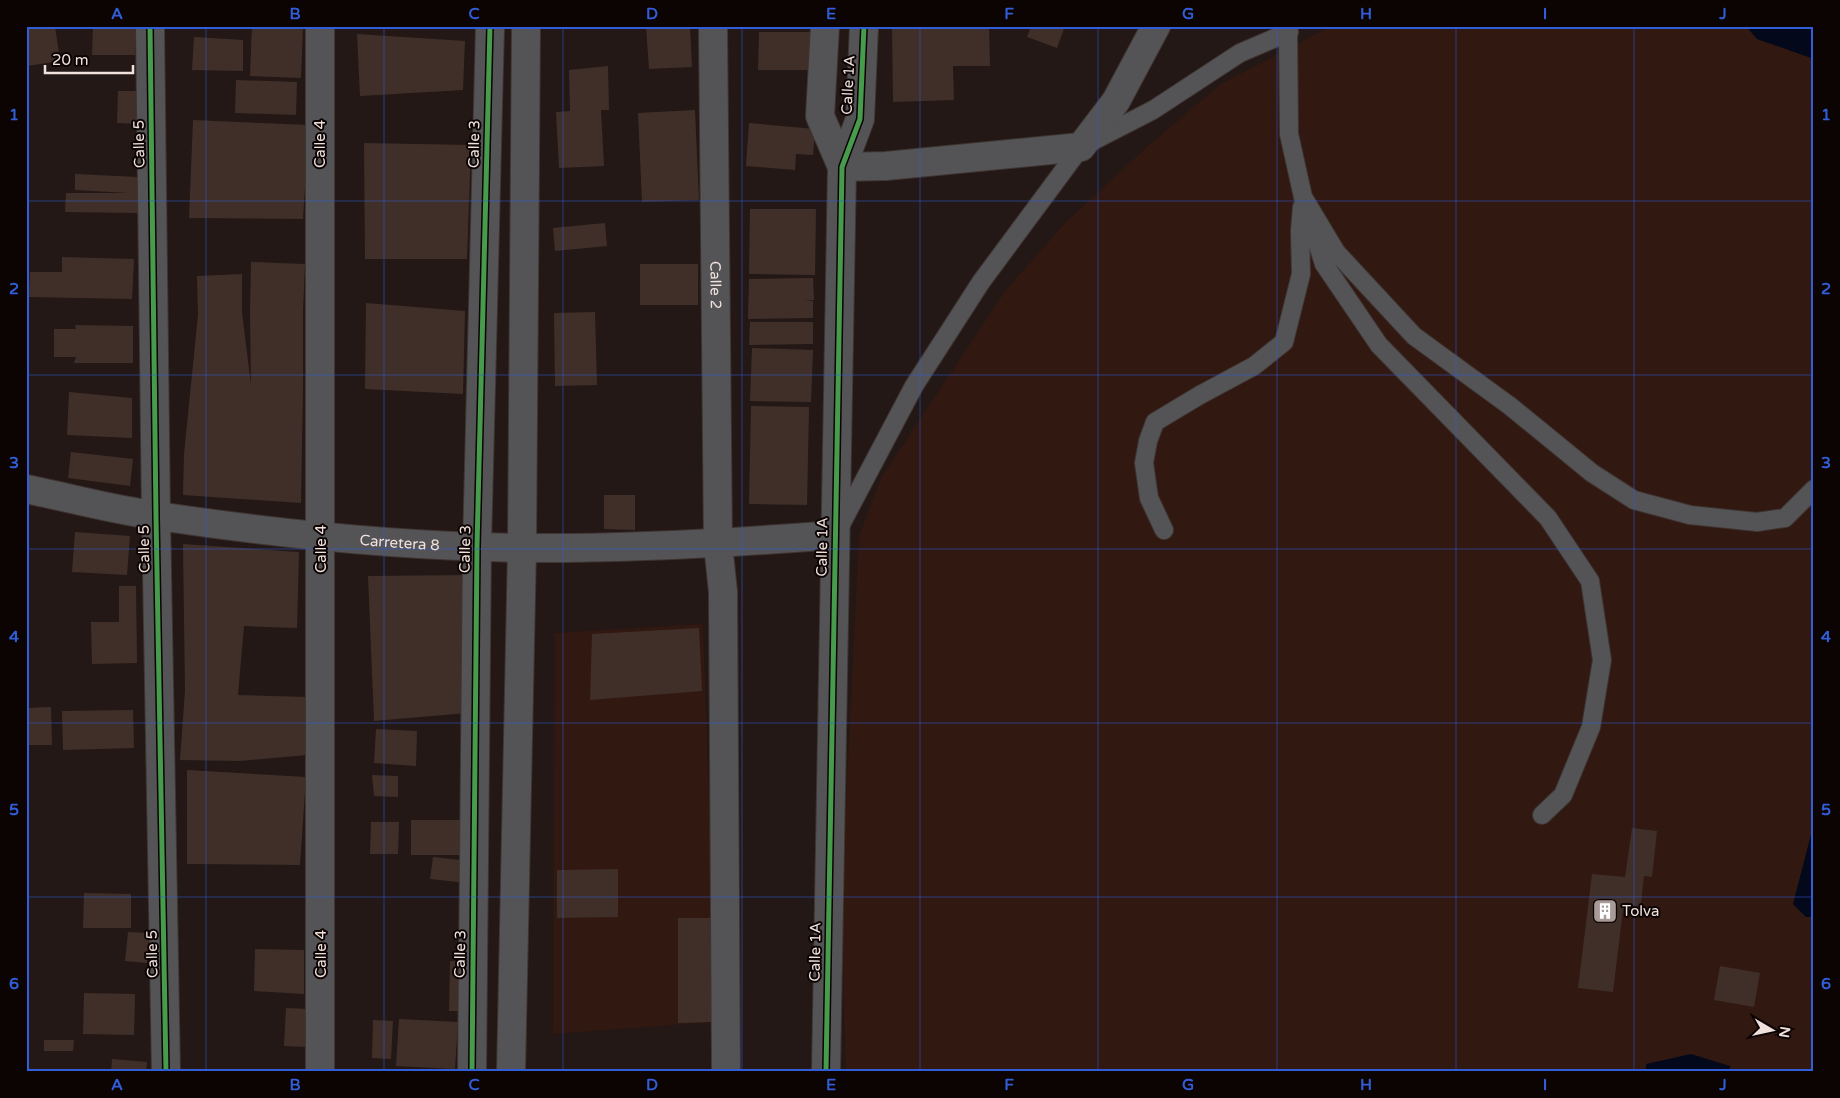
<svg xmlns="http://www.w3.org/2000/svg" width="1840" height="1098" font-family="'Varela Round',sans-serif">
<rect width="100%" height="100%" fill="#231815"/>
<path fill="#311811" d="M1332,26H1746L1757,39L1814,59V1072H846L841,905L859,536L881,478L1005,291L1065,223L1149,145L1221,84Z
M703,624L713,918V1022L553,1034L555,633Z"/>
<path fill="#03081a" d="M1746,26H1814V59L1757,39Z
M1814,823V917H1806L1793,904Z
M1691,1054L1730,1066V1072H1646V1064Z"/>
<path fill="#402f28" d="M40,26H55L60,61L27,66L26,28Z
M93,26H136L135,55H92Z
M252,26H303L301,78L250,76Z
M646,26H690L692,67L649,69Z
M892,26H989L990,66H953L954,100L893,102Z
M1031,26H1065L1057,48L1027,37Z
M759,32H813V70H758Z
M357,34L465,41L463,90L360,96Z
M194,37L243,40V71L192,70Z
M608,66L609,110H601L604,166L559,168L556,112L570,111L569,70Z
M236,80L297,82L296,115L235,113Z
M118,91H139L138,124L117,123Z
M695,110L699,200L642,202L638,113Z
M193,120L309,125L303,219L189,218Z
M749,123L815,129L813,155L796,154L795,170L746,166Z
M364,143L471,145L467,259H365Z
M75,174L138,177V213L65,212L66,193H129L75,190Z
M750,209H816L815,275L749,274Z
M605,223L607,246L555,251L553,228Z
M62,257L134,259L132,299L29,297L30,272H62Z
M251,262L305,264L303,312V388L301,503L183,495L184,454L198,315L197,276L242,274V313L251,385L250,313Z
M640,264H698V305H640Z
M813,278L814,300H804L813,301V318L748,319L749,279Z
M366,303L465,311L463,394L365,389Z
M595,312L597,385L555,386L554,313Z
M750,322H813V344L749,345Z
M75,325L133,326V363H74L76,357H54V329H76Z
M752,348L813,350L811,402L750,401Z
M69,392L132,398V438L67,435Z
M751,406L809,407L807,505L749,504Z
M71,452L133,459L130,486L68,478Z
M604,495H635V530L604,529Z
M75,532L130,536L127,575L72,572Z
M183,544L299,552L297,628L244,626L238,695L307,697V755L239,761L180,760L185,691Z
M470,575L467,713L374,721L368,576Z
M119,586H136L137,663L92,664L91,622H119Z
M699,628L702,691L590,700L592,634Z
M51,707L52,745H26V708Z
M133,710L134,748L63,750L62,711Z
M376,729L417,731L416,766L374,763Z
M187,770L306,777L300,865L187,864Z
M372,775L398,776V797L374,796Z
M411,820H468L469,855H411Z
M371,822H399L398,854H370Z
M1632,828L1657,831L1652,877L1644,876L1640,912L1623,910L1613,992L1578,988L1592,874L1625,877Z
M433,857L469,861L467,883L430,879Z
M618,869V917L557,918V870Z
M84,893L131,894V928H83Z
M678,918H713V1022L678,1023Z
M128,932L149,933L147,963L125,961Z
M255,949L304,950V994L254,991Z
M450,961H469L468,1011H449Z
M1720,966L1760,973L1754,1007L1714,1000Z
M84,993L135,994L134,1035L83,1034Z
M286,1008L308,1009L307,1047L284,1046Z
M399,1019L458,1022L455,1069L396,1066Z
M373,1020L393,1021L391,1059L372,1058Z
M44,1040H74L73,1051H44Z
M112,1059L147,1062L146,1072H111Z"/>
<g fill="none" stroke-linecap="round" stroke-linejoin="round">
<defs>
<path id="service" d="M1288,26L1289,134L1303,197L1336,252L1414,336L1510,406L1592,473L1634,500L1690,515L1757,522L1785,518L1814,489
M1311,223L1324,264L1379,345L1548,518L1590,581L1602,660L1591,727L1563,795L1542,815
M839,528L914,386L981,282L1081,147L1153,110L1240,53L1289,32
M1164,530L1149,498L1144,463L1148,441L1155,422L1200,395L1254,366L1284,342L1301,274L1300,231L1302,207"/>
<g id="minor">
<path d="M150,26L156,516L166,1072"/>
<path d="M320,26V1072"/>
<path id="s1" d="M713,26L718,544L723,592L726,1072"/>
<path d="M842,167L886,166L1081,147L1116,101L1156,26"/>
<path d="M472,1072L477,546L490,26"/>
<path d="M511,1072L522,548L526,26"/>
</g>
<g id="tertiary">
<path d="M825,26L820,116L842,167"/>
<path id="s2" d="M26,489C70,498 114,510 158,516C278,534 399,546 521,548C625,549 730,543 835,535"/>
<path d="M826,1072L842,167L860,119L864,26"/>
</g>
</defs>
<use href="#service" stroke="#3f3532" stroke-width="20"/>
<use href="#minor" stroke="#3f3532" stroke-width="30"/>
<use href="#tertiary" stroke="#3f3532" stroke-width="30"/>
<use href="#service" stroke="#545456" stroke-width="18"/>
<use href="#minor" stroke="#545456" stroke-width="28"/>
<use href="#tertiary" stroke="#545456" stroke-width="28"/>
<defs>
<path id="cycleway" d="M150,26L156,516L166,1072
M472,1072L477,546L490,26
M826,1072L842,167L860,119L864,26"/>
</defs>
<use href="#cycleway" stroke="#0c0403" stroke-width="8"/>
<use href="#cycleway" stroke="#469c4c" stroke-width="5"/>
</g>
<path fill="none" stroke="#325dd8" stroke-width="1" stroke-opacity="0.55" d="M206,26V1072M384,26V1072M563,26V1072M742,26V1072M920,26V1072M1098,26V1072M1277,26V1072M1456,26V1072M1634,26V1072M26,201H1814M26,375H1814M26,549H1814M26,723H1814M26,897H1814"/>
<defs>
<symbol id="building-square" viewBox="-11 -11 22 22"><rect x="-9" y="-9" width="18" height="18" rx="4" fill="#a89b97" stroke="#0c0403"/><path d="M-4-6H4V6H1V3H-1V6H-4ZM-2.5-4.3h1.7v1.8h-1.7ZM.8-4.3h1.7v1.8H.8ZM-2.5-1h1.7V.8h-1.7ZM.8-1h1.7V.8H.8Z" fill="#fff"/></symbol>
</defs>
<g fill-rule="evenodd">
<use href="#building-square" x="1591" y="897" width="28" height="28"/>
</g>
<g text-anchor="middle" stroke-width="4" stroke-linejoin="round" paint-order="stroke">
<g font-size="15" fill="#f0e1dd" stroke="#0c0403">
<text transform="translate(848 85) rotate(-87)" y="5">Calle 1A</text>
<text transform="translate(139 144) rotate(-91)" y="5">Calle 5</text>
<text transform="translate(320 144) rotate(-90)" y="5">Calle 4</text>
<text transform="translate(474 144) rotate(-89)" y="5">Calle 3</text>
<text dy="5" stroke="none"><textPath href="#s1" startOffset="259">Calle 2</textPath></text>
<text dy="5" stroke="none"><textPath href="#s2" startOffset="378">Carretera 8</textPath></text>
<text transform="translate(822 547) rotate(-89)" y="5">Calle 1A</text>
<text transform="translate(144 549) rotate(-91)" y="5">Calle 5</text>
<text transform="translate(321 549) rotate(-90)" y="5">Calle 4</text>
<text transform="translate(465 549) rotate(-89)" y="5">Calle 3</text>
<text transform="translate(815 952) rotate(-89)" y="5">Calle 1A</text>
<text transform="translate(152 954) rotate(-91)" y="5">Calle 5</text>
<text transform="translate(321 954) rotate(-90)" y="5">Calle 4</text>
<text transform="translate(460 954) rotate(-89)" y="5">Calle 3</text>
</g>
<g font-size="15" fill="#f0e1dd" stroke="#0c0403" text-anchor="start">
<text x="1622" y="916">Tolva</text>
</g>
</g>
<rect width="1840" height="1098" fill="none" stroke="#0c0403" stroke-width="55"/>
<g transform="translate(1772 1030) rotate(99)" stroke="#0c0403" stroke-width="4" paint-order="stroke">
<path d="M0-4L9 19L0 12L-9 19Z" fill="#f0e1dd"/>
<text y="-8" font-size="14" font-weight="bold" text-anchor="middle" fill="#f0e1dd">N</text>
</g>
<path d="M45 65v8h88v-8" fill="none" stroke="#f0e1dd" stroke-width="2.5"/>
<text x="52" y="65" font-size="15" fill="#f0e1dd" stroke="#0c0403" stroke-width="4" paint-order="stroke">20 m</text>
<rect x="28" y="28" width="1784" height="1042" fill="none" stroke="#325dd8" stroke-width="2"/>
<g font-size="16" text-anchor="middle" font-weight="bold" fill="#325dd8">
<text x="117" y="19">A</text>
<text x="295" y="19">B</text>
<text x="474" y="19">C</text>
<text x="652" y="19">D</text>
<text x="831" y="19">E</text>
<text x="1009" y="19">F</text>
<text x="1188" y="19">G</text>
<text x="1366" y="19">H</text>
<text x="1545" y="19">I</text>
<text x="1723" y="19">J</text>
<text x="14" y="120">1</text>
<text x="1826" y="120">1</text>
<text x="14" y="294">2</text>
<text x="1826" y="294">2</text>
<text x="14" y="468">3</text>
<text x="1826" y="468">3</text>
<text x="14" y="642">4</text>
<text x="1826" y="642">4</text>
<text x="14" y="815">5</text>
<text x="1826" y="815">5</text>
<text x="14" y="989">6</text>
<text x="1826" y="989">6</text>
<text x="117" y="1090">A</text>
<text x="295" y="1090">B</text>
<text x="474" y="1090">C</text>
<text x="652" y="1090">D</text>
<text x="831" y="1090">E</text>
<text x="1009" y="1090">F</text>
<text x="1188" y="1090">G</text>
<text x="1366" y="1090">H</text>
<text x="1545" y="1090">I</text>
<text x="1723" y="1090">J</text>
</g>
</svg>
